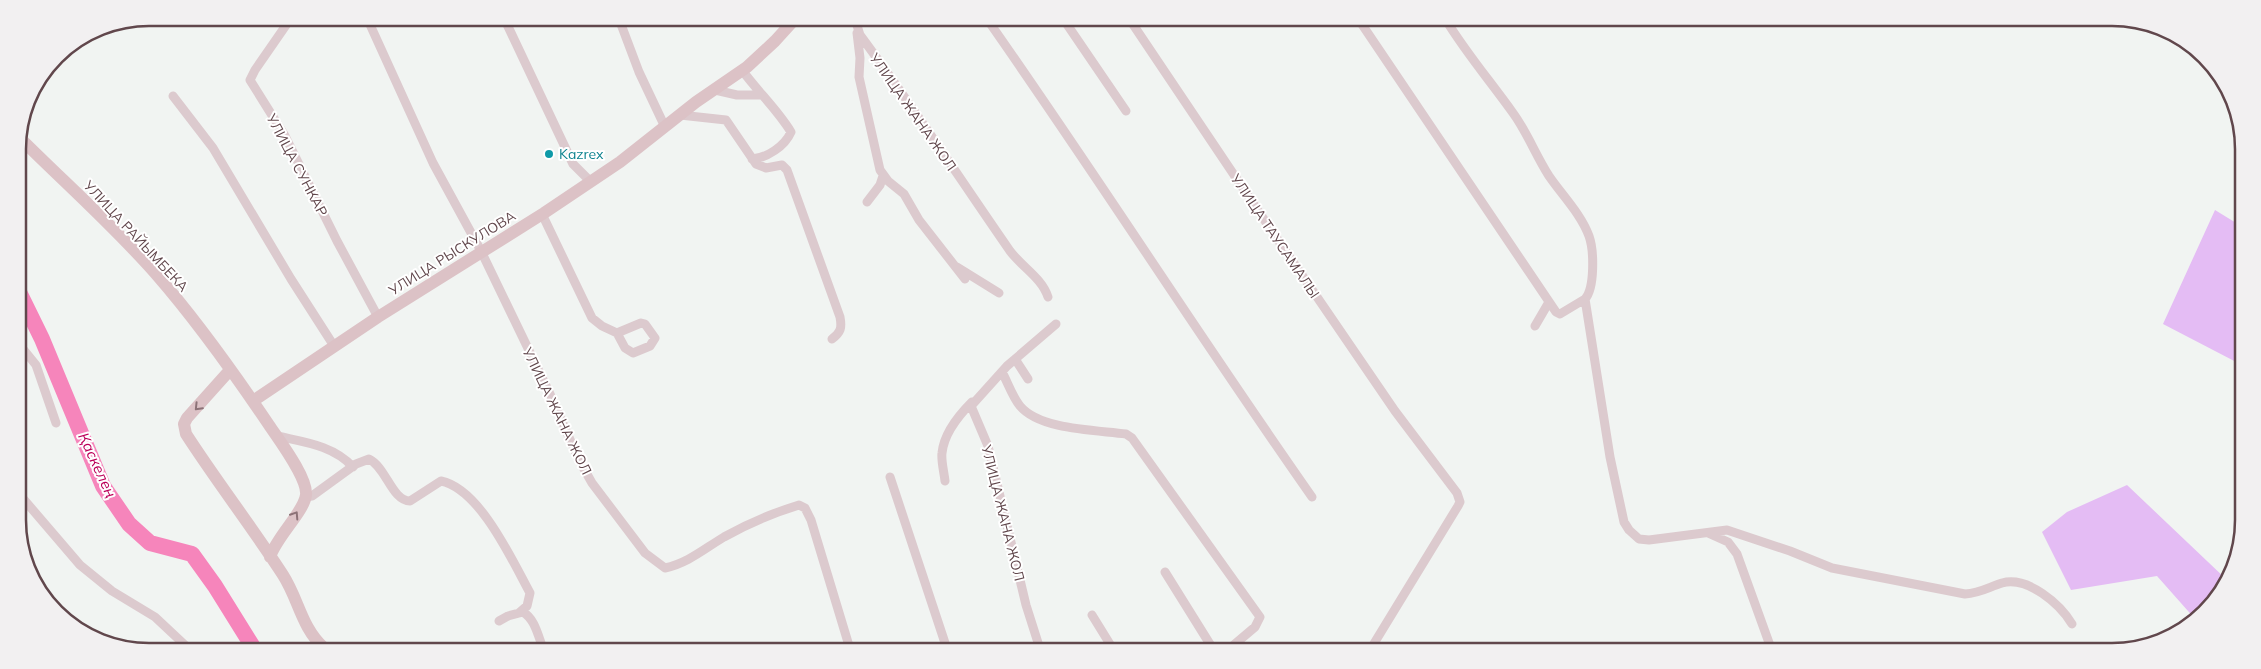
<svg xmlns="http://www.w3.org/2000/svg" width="2261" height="669" font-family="Mulish,sans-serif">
<rect width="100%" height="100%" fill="#f1f4f2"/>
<path fill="#e4bcf4" d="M2215,210L2241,226L2240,364L2163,324Z
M2127,485L2227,580L2221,593L2196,620L2157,576L2071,590L2042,532L2067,512Z"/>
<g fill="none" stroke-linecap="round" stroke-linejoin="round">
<path stroke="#f685bb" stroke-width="16" d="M19,292L42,339L103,486L129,524L150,543L192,554L215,586L253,647"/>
<path stroke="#dccace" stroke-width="9" d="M291,18L255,70L250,80L285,136L337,241L378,317
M367,18L433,163L481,251L550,394L579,460L592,483L645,553L665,568C688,563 704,549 724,537C747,524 773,513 799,505L805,508L811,520L850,649
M504,18L573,164L591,182
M619,19L639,72L665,127
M855,19L860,35C912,105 960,179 1010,251C1022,267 1042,278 1048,297
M987,19C1098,177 1201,339 1312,497
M1064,20L1126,111
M1130,20L1263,218L1395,411L1457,493L1460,502L1458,506L1370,650
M1359,20L1556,312L1560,314L1585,299L1610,457L1624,522L1629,530L1639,539L1649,540L1727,530L1790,551L1832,568L1965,594C1980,593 1989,587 2002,583C2028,576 2060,604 2072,624
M1446,20C1466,53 1491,82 1513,113C1527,132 1536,156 1549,176C1562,195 1581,214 1589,236C1594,250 1595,288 1585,299
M857,33L860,58L859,77L880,170L888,181L904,194L919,220L965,279
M742,70C758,92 777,109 791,132C785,146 767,158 752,159
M715,90L737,95H762
M173,96L213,148L291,279L334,346
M680,115L726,120L756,164L766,168L782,165L787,170L840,317C842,328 841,332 832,339
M867,202L880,185L883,176
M542,214L592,318L602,326L617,333L641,323L645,324L655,338L650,346L633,353L625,348L617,333
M957,267L999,293
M1535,326L1549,302
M19,344L36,365L56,423
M1015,359L1028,379
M1002,372C1008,383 1012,396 1020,406C1040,430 1096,430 1126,434L1132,438L1260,617L1255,627L1229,649
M277,436C303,442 333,445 353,467
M890,477L947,649
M945,481C944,472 941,461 942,453C944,433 958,416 972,402
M20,495L80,565L112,591L155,617L187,647
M305,497L312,496L356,464L369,459C386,467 392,501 410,501L441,481C480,489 512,560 530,593L527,606L519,613
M1708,533L1728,542L1737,554L1772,651
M1165,572L1213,649
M1092,615L1113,649
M499,621L508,616L523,612C535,619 538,636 543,648
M1040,649L1026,605L988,446L971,406L1007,366L1056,324"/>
<path stroke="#dcc2c6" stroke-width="12" d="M19,137C64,182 113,225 156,274C197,321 234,373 269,425C279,440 308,478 306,495C304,512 277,536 270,557
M230,370L187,418L184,424L186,434C217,482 252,527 283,575C299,600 301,627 324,648
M253,401L378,317L544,213L620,162L696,102L747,67L775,41L795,19"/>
</g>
<defs><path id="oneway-chevron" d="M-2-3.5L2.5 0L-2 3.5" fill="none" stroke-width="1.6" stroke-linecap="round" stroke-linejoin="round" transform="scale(1.25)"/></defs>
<g stroke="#8c7277">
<use href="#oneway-chevron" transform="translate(198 407) rotate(134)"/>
<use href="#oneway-chevron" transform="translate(295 515) rotate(-57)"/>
</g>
<circle fill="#0f9aa8" stroke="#fff" stroke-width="2" cx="549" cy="154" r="5"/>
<g text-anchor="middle" stroke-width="4" stroke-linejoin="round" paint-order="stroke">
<g font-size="14" fill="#61474c" stroke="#fff">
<text transform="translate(913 112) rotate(55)" y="5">УЛИЦА ЖАНА ЖОЛ</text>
<text transform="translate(297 165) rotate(62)" y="5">УЛИЦА СУНКАР</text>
<text transform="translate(136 236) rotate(47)" y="5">УЛИЦА РАЙЫМБЕКА</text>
<text transform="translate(1275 236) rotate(56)" y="5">УЛИЦА ТАУСАМАЛЫ</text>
<text transform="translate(452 253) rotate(-32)" y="5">УЛИЦА РЫСКУЛОВА</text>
<text transform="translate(557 411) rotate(64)" y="5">УЛИЦА ЖАНА ЖОЛ</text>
<text transform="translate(1003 513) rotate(76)" y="5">УЛИЦА ЖАНА ЖОЛ</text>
</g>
<g font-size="14" fill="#0d838f" stroke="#fff" text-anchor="start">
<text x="559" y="159">Kazrex</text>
</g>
<g font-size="15" font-style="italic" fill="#bb0059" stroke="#fff">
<text transform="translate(97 465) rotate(65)" y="5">Қаскелең</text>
</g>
</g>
<path d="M0 0H2261V669H0ZM149 26H2112A123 123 0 0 1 2235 149V520A123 123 0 0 1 2112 643H149A123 123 0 0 1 26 520V149A123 123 0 0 1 149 26Z" fill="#f2f0f1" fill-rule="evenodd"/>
<path fill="none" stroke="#61474c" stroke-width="2.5" d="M149 26H2112A123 123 0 0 1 2235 149V520A123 123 0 0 1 2112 643H149A123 123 0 0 1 26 520V149A123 123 0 0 1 149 26Z"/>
</svg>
